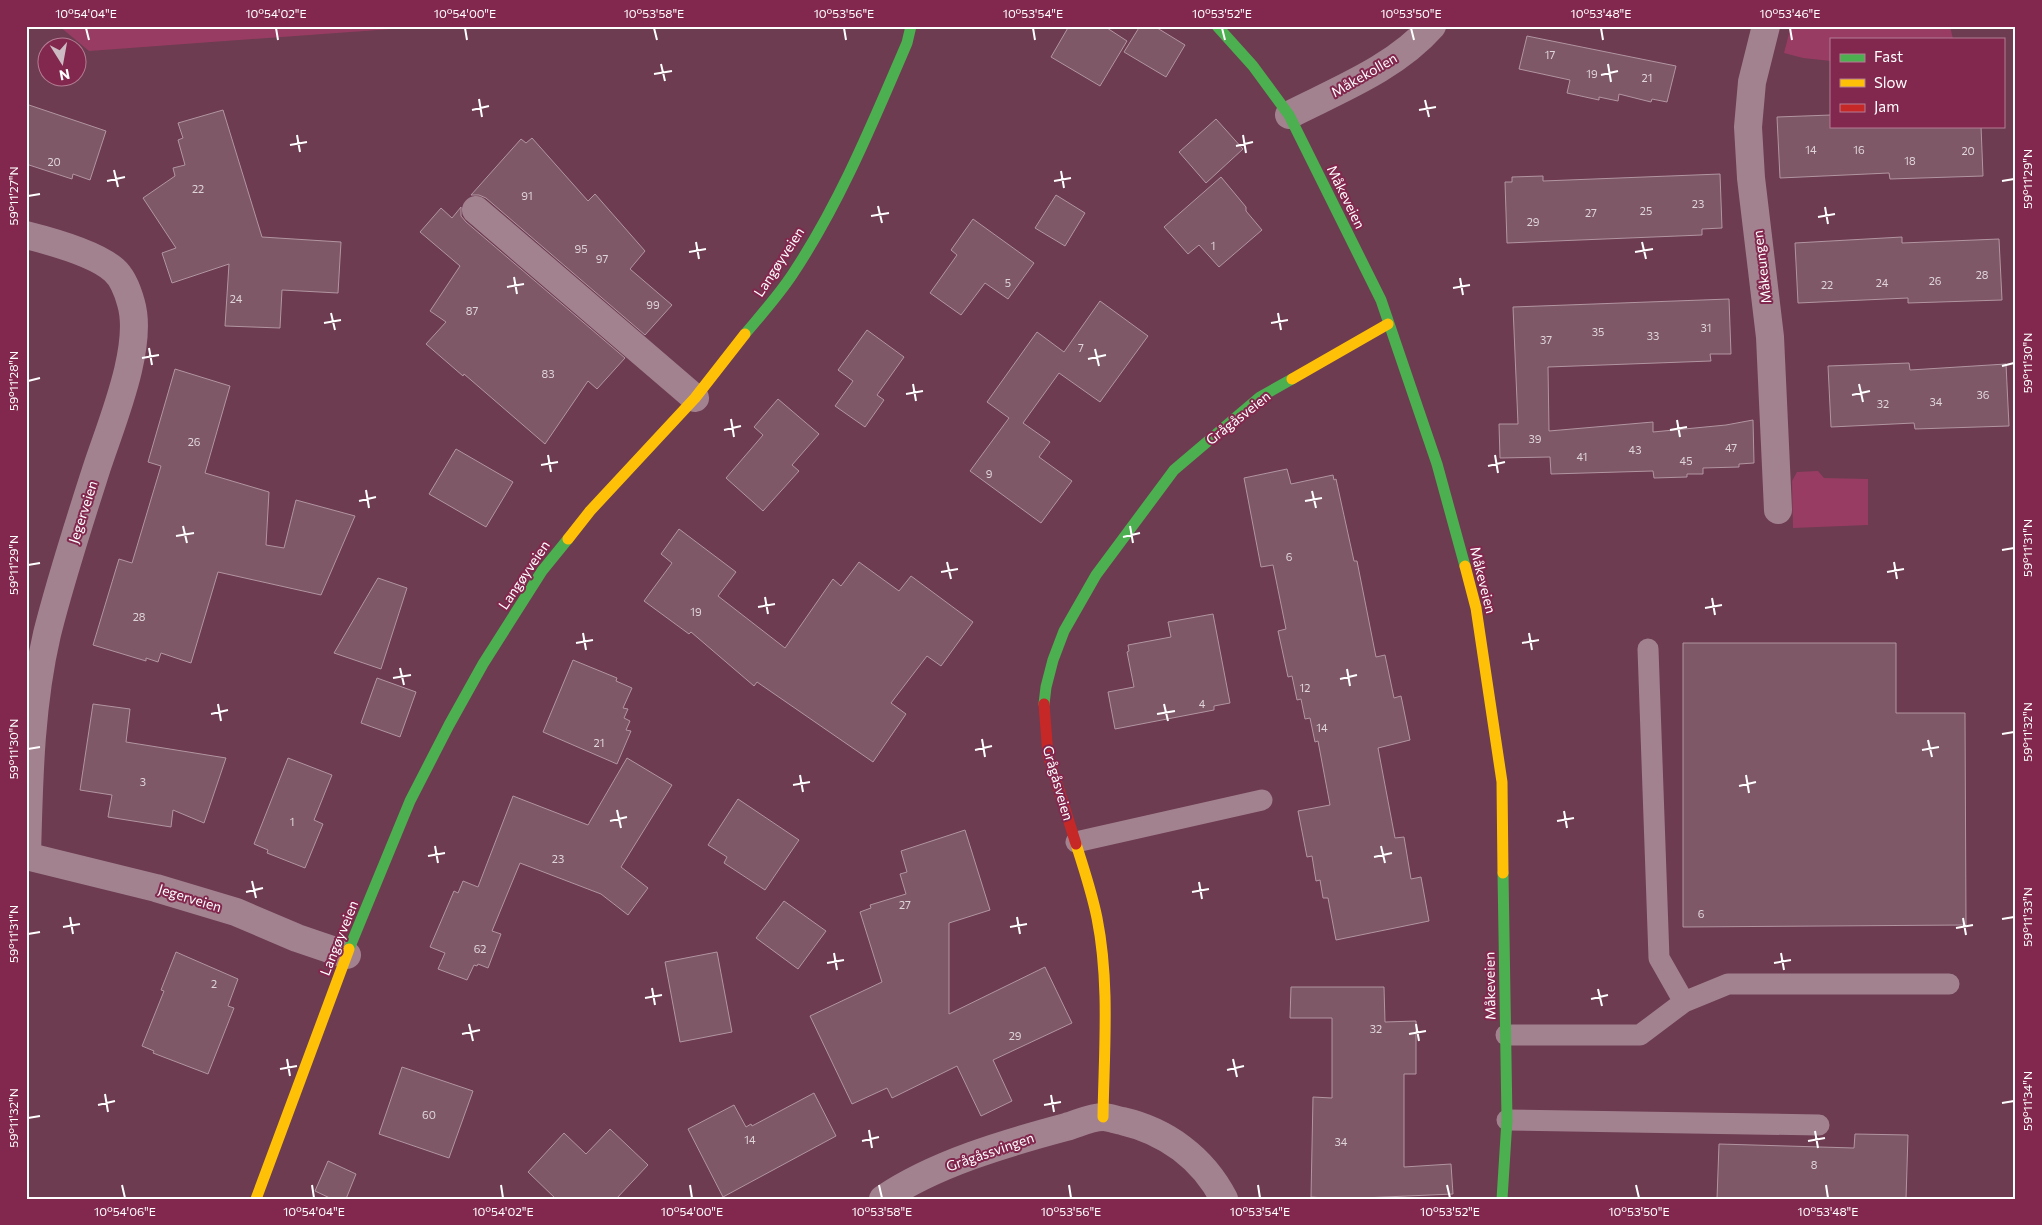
<svg xmlns="http://www.w3.org/2000/svg" width="2042" height="1225" font-family="Commissioner,sans-serif">
<rect width="100%" height="100%" fill="#6d3c50"/>
<path fill="#983c64" d="M59,26H391L392,29L89,51Z
M1791,26H1950L1953,39H1831V61L1803,58L1784,53Z
M1818,471L1824,478L1868,479V525L1793,528L1792,481L1797,472Z"/>
<path fill="#7f5868" stroke="#b295a1" d="M1069,26H1104L1127,41L1100,86L1051,57Z
M1140,26H1154L1185,45L1166,77L1124,52Z
M1527,36L1676,66L1667,102L1652,99L1651,102L1619,94L1618,101L1599,97V100L1567,93L1570,80L1519,69Z
M26,104L106,131L90,180L73,174L72,179L26,164Z
M223,110L262,237L341,242L338,293L282,290L280,328L225,326L229,264L172,283L162,253L176,248L143,198L175,176L173,168L185,165L178,140L183,138L178,123Z
M1831,115V126H1981L1983,176L1890,179L1889,173L1780,178L1777,117Z
M1216,119L1243,149L1206,183L1179,152Z
M532,138L588,201L595,194L645,251L630,269L672,305L645,335L486,198L479,195H471L521,139L526,143Z
M1720,174L1722,228L1702,229V235L1507,243L1505,182H1512V177L1543,176V181Z
M1221,177L1246,207V211L1262,230L1219,267L1199,245L1188,254L1164,227Z
M1056,195L1085,213L1065,246L1035,228Z
M461,207V216L466,222L625,358L597,389L588,381L545,444L464,374L463,376L426,344L446,322L430,311L460,266L420,232L441,208L452,218Z
M973,219L1034,263L1008,299L985,283L961,315L930,293L957,255L951,250Z
M1902,237V243L1999,239L2002,300L1908,303V298L1798,303L1795,243Z
M1729,299L1731,354H1710L1711,361L1548,367L1549,431L1653,422V432L1726,425L1753,420L1754,463L1739,464V467L1703,468V474H1687V477L1654,478L1653,471L1551,474L1550,457L1500,458L1499,424H1518L1513,307Z
M1100,301L1148,336L1100,402L1059,373L1023,423L1050,442L1039,457L1072,481L1041,523L970,471L1009,418L987,402L1037,332L1064,352Z
M867,330L904,357L877,395L884,400L865,427L835,406L853,381L838,370Z
M1909,363L1910,370L2006,364L2009,426L1915,429L1914,423L1831,427L1828,366Z
M175,369L230,386L205,473L269,492L266,545L284,548L296,500L355,516L321,595L218,572L191,663L161,653L158,662L146,658V661L93,645L119,559L132,563L161,466L148,462Z
M778,399L819,434L792,465L799,471L763,511L726,478L763,435L754,427Z
M456,449L513,482L486,527L429,494Z
M1287,469L1291,484L1333,475L1334,480L1336,479L1354,561H1357L1376,657L1385,655L1394,698L1401,696L1410,740L1378,748L1395,838L1404,837L1411,879L1421,877L1429,921L1336,940L1328,898H1323L1320,880L1316,881L1312,856L1307,857L1298,811L1330,805L1318,741L1315,742L1310,718L1305,719L1301,699L1297,700L1292,676L1288,677L1278,631L1286,629L1273,565L1261,567L1244,478Z
M679,529L736,572L718,596L785,648L833,579L841,586L859,562L899,591L911,576L973,622L941,666L927,656L891,703L906,714L873,762L757,682L754,686L691,632L689,634L644,601L672,563L661,554Z
M378,578L407,588L381,669L334,653Z
M1213,614L1230,703L1214,706V710L1115,729L1108,692L1134,687L1127,652L1129,651L1128,645L1171,637L1168,622Z
M1683,643H1896V713H1965L1966,925L1683,927Z
M573,660L617,678L616,681L632,688L623,708L628,709L624,718L630,721L626,730L631,731L617,764L543,732Z
M377,678L416,692L400,737L361,723Z
M93,704L130,709L126,742L226,758L204,823L173,810L171,827L108,817L112,795L80,790Z
M288,758L332,775L314,820L323,824L305,868L267,853L268,850L254,844Z
M627,758L672,785L621,867L648,888L628,915L601,894L520,863L492,931L501,934L488,968L478,964L477,966L474,965L467,980L438,969L445,953L430,947L454,891L458,893L463,881L478,887L513,796L588,825Z
M738,799L799,840L765,890L724,863L727,857L708,845Z
M965,830L990,910L949,923V1014L1045,967L1072,1023L993,1060L1012,1101L981,1116L957,1066L892,1098L887,1088L852,1104L810,1016L882,982L860,912L871,908L870,905L906,894L900,874L907,872L901,851Z
M784,901L826,931L798,969L756,938Z
M176,952L238,979L228,1006L234,1008L208,1074L153,1053L154,1051L142,1046L164,991L161,990Z
M717,952L732,1032L680,1042L665,962Z
M1291,987H1384L1385,1022L1416,1021V1074H1404V1167L1451,1164L1453,1194L1339,1199L1311,1197L1313,1097L1332,1098V1018H1290Z
M402,1067L473,1091L449,1158L379,1134Z
M814,1093L836,1136L723,1197L688,1129L734,1105L746,1127L751,1124L752,1126Z
M610,1129L648,1165L616,1199H556L528,1172L564,1133L586,1154Z
M1855,1134L1908,1135L1906,1199H1717L1719,1144L1854,1148Z
M328,1161L356,1174L346,1199H332L315,1191Z"/>
<g fill="none" stroke-linecap="round" stroke-linejoin="round">
<path stroke="#a38290" stroke-width="21" d="M1648,649L1659,958L1684,1002
M1076,842L1262,800
M1506,1035H1640L1684,1002L1728,984H1949
M1507,1120L1819,1125"/>
<path stroke="#a38290" stroke-width="28" d="M1766,26L1752,82L1748,127L1751,178L1770,337L1778,510
M1289,115C1338,90 1395,68 1432,26
M476,210L695,398
M26,235C50,241 96,254 114,270C122,277 128,292 131,303C144,347 111,424 97,467C79,523 61,578 47,634C30,707 29,781 27,856
M26,856L156,888L236,912L297,938L347,955
M883,1199C934,1164 1006,1143 1066,1127C1077,1124 1091,1117 1103,1117C1109,1117 1116,1120 1122,1121C1166,1131 1203,1158 1224,1199"/>
<path stroke="#4caf50" stroke-width="11" d="M1217,26L1253,66L1289,115L1381,300L1437,464L1465,566
M745,334C761,315 778,296 792,275C840,203 873,122 907,43L911,26
M1044,704L1046,687L1053,660L1064,631L1096,575L1174,470L1260,397L1292,379
M349,949L410,801L449,725L483,664L542,571L568,539
M1502,1199L1507,1120L1503,873"/>
<path stroke="#ffc107" stroke-width="11" d="M1292,379L1388,324
M568,539L590,511L695,398L745,334
M1465,566L1476,608L1502,782L1503,873
M1076,844C1084,869 1092,893 1097,918C1110,983 1104,1051 1103,1117
M256,1199L349,949"/>
<path stroke="#c62828" stroke-width="11" d="M1044,704L1048,755L1076,844"/>
</g>
<path fill="none" stroke="#fff" stroke-width="2" d="M86,28L89,40M276,28L278,40M465,28L467,40M654,28L657,40M844,28L846,40M1033,28L1035,40M1222,28L1225,40M1411,28L1414,40M1601,28L1603,40M1790,28L1792,40M661,64L665,81M1608,64L1611,82M654,74L672,71M1601,75L1618,71M479,99L482,117M1425,100L1429,117M472,110L489,106M1419,110L1436,107M297,135L300,152M1243,135L1246,153M290,145L307,142M1236,146L1253,142M114,170L118,187M1061,171L1064,188M107,181L125,177M1054,181L1071,178M2002,181L2014,179M28,196L40,194M878,206L882,223M1825,207L1828,224M871,216L889,213M1818,217L1835,214M696,242L699,259M1642,242L1646,259M689,252L706,249M1635,252L1653,249M514,277L517,294M1460,278L1463,295M507,287L524,284M1453,288L1470,285M331,313L335,330M1278,313L1281,330M324,323L341,320M1271,323L1288,320M149,348L152,365M1095,349L1099,366M142,358L159,355M1088,359L1106,355M2002,366L2014,363M28,381L40,378M913,384L916,401M1859,384L1863,402M906,394L923,391M1852,395L1870,391M731,419L734,437M1677,420L1680,437M724,430L741,426M1670,430L1687,427M548,455L551,472M1495,455L1498,473M541,465L558,462M1488,466L1505,462M366,490L369,508M1312,491L1316,508M359,501L376,497M1305,501L1322,498M183,526L187,543M1130,526L1133,543M176,536L194,533M1123,537L1140,533M2002,550L2014,548M947,562L951,579M1894,562L1897,579M28,565L40,563M941,572L958,569M1887,572L1904,569M765,597L768,614M1712,598L1715,615M758,607L775,604M1705,608L1722,605M583,633L586,650M1529,633L1532,650M576,643L593,640M1522,643L1539,640M400,668L404,685M1347,669L1350,686M393,678L411,675M1340,679L1357,675M218,704L221,721M1164,704L1168,721M211,714L228,710M1157,714L1175,711M2002,734L2014,732M982,739L985,757M1928,740L1932,757M28,749L40,747M975,750L992,746M1922,750L1939,747M800,775L803,792M1746,775L1749,793M793,785L810,782M1739,786L1756,782M617,810L621,828M1564,811L1567,828M610,821L627,817M1557,821L1574,818M435,846L438,863M1381,846L1385,863M428,856L445,853M1374,857L1392,853M252,881L256,898M1199,882L1202,899M246,892L263,888M1192,892L1209,889M70,917L73,934M1017,917L1020,934M1963,918L1966,935M2002,919L2014,917M63,927L80,924M1010,927L1027,924M1956,928L1973,925M28,934L40,932M834,953L837,970M1781,953L1784,970M827,963L844,960M1774,963L1791,960M652,988L655,1005M1598,989L1602,1006M645,998L662,995M1591,999L1608,995M469,1024L473,1041M1416,1024L1419,1041M462,1034L480,1030M1409,1034L1426,1031M287,1059L290,1076M1233,1059L1237,1077M280,1069L297,1066M1227,1070L1244,1066M105,1094L108,1112M1051,1095L1054,1112M2002,1103L2014,1101M98,1105L115,1101M1044,1105L1061,1102M28,1118L40,1116M869,1130L872,1148M1815,1131L1818,1148M862,1141L879,1137M1808,1141L1825,1138M122,1185L125,1198M312,1185L314,1198M501,1185L503,1198M690,1185L692,1198M879,1185L882,1198M1069,1185L1071,1198M1258,1185L1260,1198M1447,1185L1450,1198M1636,1185L1639,1198M1826,1185L1828,1198"/>
<g text-anchor="middle" stroke-width="4" stroke-linejoin="round" paint-order="stroke">
<g font-size="11" fill="#dfd5d9">
<text x="1550" y="59">17</text>
<text x="1592" y="78">19</text>
<text x="1647" y="82">21</text>
<text x="1811" y="154">14</text>
<text x="1859" y="154">16</text>
<text x="1968" y="155">20</text>
<text x="1910" y="165">18</text>
<text x="54" y="166">20</text>
<text x="198" y="193">22</text>
<text x="527" y="200">91</text>
<text x="1698" y="208">23</text>
<text x="1646" y="215">25</text>
<text x="1591" y="217">27</text>
<text x="1533" y="226">29</text>
<text x="1213" y="250">1</text>
<text x="581" y="253">95</text>
<text x="602" y="263">97</text>
<text x="1982" y="279">28</text>
<text x="1935" y="285">26</text>
<text x="1008" y="287">5</text>
<text x="1882" y="287">24</text>
<text x="1827" y="289">22</text>
<text x="236" y="303">24</text>
<text x="653" y="309">99</text>
<text x="472" y="315">87</text>
<text x="1706" y="332">31</text>
<text x="1598" y="336">35</text>
<text x="1653" y="340">33</text>
<text x="1546" y="344">37</text>
<text x="1081" y="352">7</text>
<text x="548" y="378">83</text>
<text x="1983" y="399">36</text>
<text x="1936" y="406">34</text>
<text x="1883" y="408">32</text>
<text x="1535" y="443">39</text>
<text x="194" y="446">26</text>
<text x="1731" y="452">47</text>
<text x="1635" y="454">43</text>
<text x="1582" y="461">41</text>
<text x="1686" y="465">45</text>
<text x="989" y="478">9</text>
<text x="1289" y="561">6</text>
<text x="696" y="616">19</text>
<text x="139" y="621">28</text>
<text x="1305" y="692">12</text>
<text x="1202" y="708">4</text>
<text x="1322" y="732">14</text>
<text x="599" y="747">21</text>
<text x="143" y="786">3</text>
<text x="292" y="826">1</text>
<text x="558" y="863">23</text>
<text x="905" y="909">27</text>
<text x="1701" y="918">6</text>
<text x="480" y="953">62</text>
<text x="214" y="988">2</text>
<text x="1376" y="1033">32</text>
<text x="1015" y="1040">29</text>
<text x="429" y="1119">60</text>
<text x="750" y="1144">14</text>
<text x="1341" y="1146">34</text>
<text x="1814" y="1169">8</text>
</g>
<g font-size="14" fill="#fff" stroke="#82274d">
<text transform="translate(1364 75) rotate(-30)" y="5">Måkekollen</text>
<text transform="translate(1346 197) rotate(64)" y="5">Måkeveien</text>
<text transform="translate(779 262) rotate(-57)" y="5">Langøyveien</text>
<text transform="translate(1762 267) rotate(-97)" y="5">Måkeungen</text>
<text transform="translate(1238 418) rotate(-38)" y="5">Grågåsveien</text>
<text transform="translate(83 512) rotate(-72)" y="5">Jegerveien</text>
<text transform="translate(524 575) rotate(-56)" y="5">Langøyveien</text>
<text transform="translate(1483 580) rotate(76)" y="5">Måkeveien</text>
<text transform="translate(1058 783) rotate(74)" y="5">Grågåsveien</text>
<text transform="translate(190 898) rotate(17)" y="5">Jegerveien</text>
<text transform="translate(339 938) rotate(-68)" y="5">Langøyveien</text>
<text transform="translate(1490 986) rotate(-91)" y="5">Måkeveien</text>
<text transform="translate(990 1152) rotate(-19)" y="5">Grågåssvingen</text>
</g>
</g>
<rect width="2042" height="1225" fill="none" stroke="#82274d" stroke-width="55"/>
<rect x="1830" y="38" width="175" height="90" fill="#82274d" stroke="#b47d94"/>
<rect x="1840" y="54" width="25" height="8" fill="#4caf50" stroke="#b47d94"/>
<text x="1874" y="62" font-size="15" fill="#ffffff">Fast</text>
<rect x="1840" y="79" width="25" height="8" fill="#ffc107" stroke="#b47d94"/>
<text x="1874" y="88" font-size="15" fill="#ffffff">Slow</text>
<rect x="1840" y="104" width="25" height="8" fill="#c62828" stroke="#b47d94"/>
<text x="1874" y="112" font-size="15" fill="#ffffff">Jam</text>
<g transform="translate(62 62) rotate(169)"><circle r="24" fill="#82274d" stroke="#b47d94"/>
<path d="M0-4L9 19L0 12L-9 19Z" fill="#ccbbc2"/>
<text y="-8" font-size="14" font-weight="bold" text-anchor="middle" fill="#ffffff">N</text>
</g>
<rect x="28" y="28" width="1986" height="1170" fill="none" stroke="#fff" stroke-width="2"/>
<g font-size="12" text-anchor="middle" fill="#fff">
<text x="86" y="18">10°54'04"E</text>
<text x="276" y="18">10°54'02"E</text>
<text x="465" y="18">10°54'00"E</text>
<text x="654" y="18">10°53'58"E</text>
<text x="844" y="18">10°53'56"E</text>
<text x="1033" y="18">10°53'54"E</text>
<text x="1222" y="18">10°53'52"E</text>
<text x="1411" y="18">10°53'50"E</text>
<text x="1601" y="18">10°53'48"E</text>
<text x="1790" y="18">10°53'46"E</text>
<text transform="translate(2028 179) rotate(-90)" y="4">59°11'29"N</text>
<text transform="translate(14 196) rotate(-90)" y="4">59°11'27"N</text>
<text transform="translate(2028 363) rotate(-90)" y="4">59°11'30"N</text>
<text transform="translate(14 381) rotate(-90)" y="4">59°11'28"N</text>
<text transform="translate(2028 548) rotate(-90)" y="4">59°11'31"N</text>
<text transform="translate(14 565) rotate(-90)" y="4">59°11'29"N</text>
<text transform="translate(2028 732) rotate(-90)" y="4">59°11'32"N</text>
<text transform="translate(14 749) rotate(-90)" y="4">59°11'30"N</text>
<text transform="translate(2028 917) rotate(-90)" y="4">59°11'33"N</text>
<text transform="translate(14 934) rotate(-90)" y="4">59°11'31"N</text>
<text transform="translate(2028 1101) rotate(-90)" y="4">59°11'34"N</text>
<text transform="translate(14 1118) rotate(-90)" y="4">59°11'32"N</text>
<text x="125" y="1216">10°54'06"E</text>
<text x="314" y="1216">10°54'04"E</text>
<text x="503" y="1216">10°54'02"E</text>
<text x="692" y="1216">10°54'00"E</text>
<text x="882" y="1216">10°53'58"E</text>
<text x="1071" y="1216">10°53'56"E</text>
<text x="1260" y="1216">10°53'54"E</text>
<text x="1450" y="1216">10°53'52"E</text>
<text x="1639" y="1216">10°53'50"E</text>
<text x="1828" y="1216">10°53'48"E</text>
</g>
</svg>
